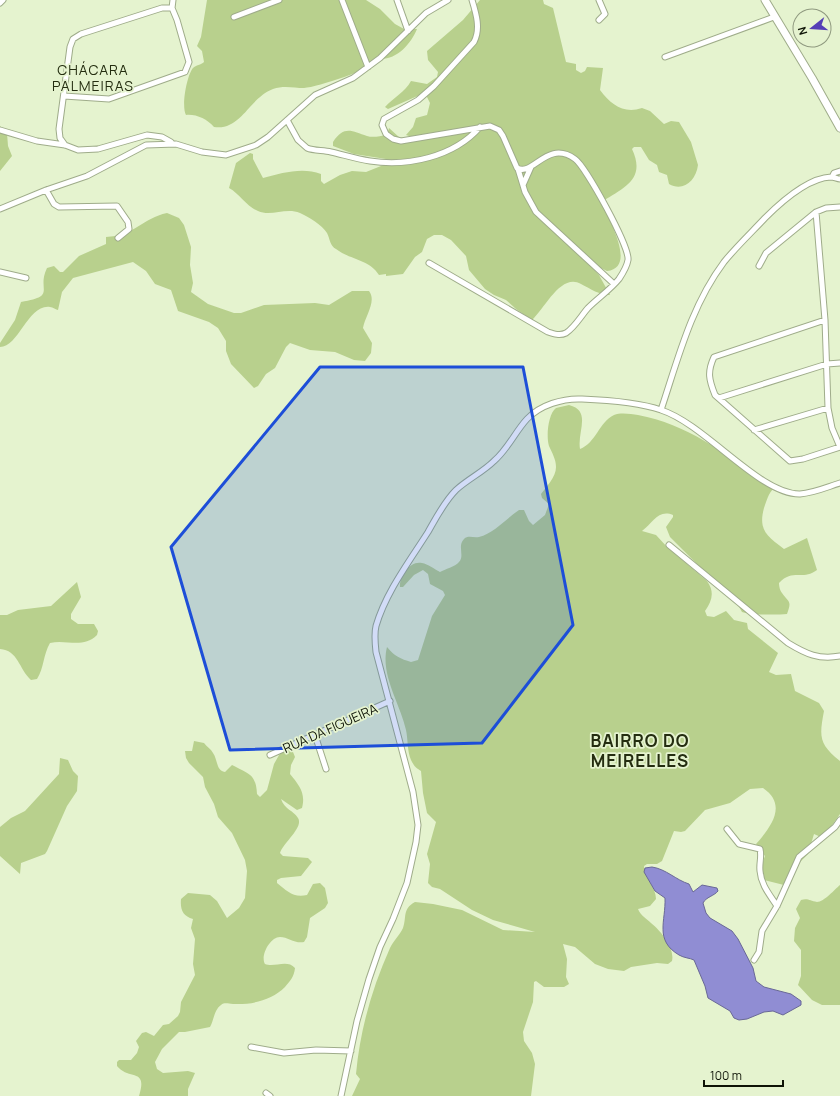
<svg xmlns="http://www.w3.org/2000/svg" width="840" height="1096" font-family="Manrope,sans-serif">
<rect width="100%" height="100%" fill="#e5f3cf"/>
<path fill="#b8d08d" d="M207,0H366L380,9L395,24L404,29H417C411,44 397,59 381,59C372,69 318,87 304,88C294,88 284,85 273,89C249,98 241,131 214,127C207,119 196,114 186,115C181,106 187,75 193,68C196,65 201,65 204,62L202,51L197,46L201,37Z
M480,0H543L544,4L553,8L566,62L576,64V70L581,73L585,71L587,67L603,68L600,90C611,105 624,114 642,108L650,111L664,124L671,121L679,122L691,142L698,165C696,181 683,192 669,184L667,175L659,172L657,165L649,160L641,147H634L632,149C646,179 625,187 603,201C605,216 639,267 607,271L585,260L599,275L610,295C599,295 591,289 581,284C561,273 546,307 532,320L516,309L506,300L494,295L485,289L469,270L466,256L451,240L442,235H434L427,239L422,252L415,257L403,274L386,276V274L379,275C369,259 350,260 336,249C330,246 330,239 327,233C322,225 309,217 300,213C286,207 271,217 258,211C247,207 240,194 229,188L236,163L250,153L253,154V159L263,178C282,173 302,167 321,174V181L324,184L340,175L352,171L366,172L391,162L386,159L354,154L333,146V142C344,125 352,131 367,136C373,138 380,136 387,135L389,128L400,138L412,137L406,135L413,127L416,118L427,115L430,103L427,97L422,94L388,109L385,107C393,98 405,92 411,81L427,84L437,77L438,72L428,60L427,51L463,20Z
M0,126L7,133L8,146L12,156L0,171Z
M167,213L179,218L184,225L191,247L190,265L193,283L191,292L208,304L234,313H241L264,305L315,303L329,305L352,291H369C377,301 365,316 363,328L372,343L371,353L365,361L354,360L335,352L310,350L290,343L286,347L275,368L266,374L258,386L254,388L231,364L226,351V341L218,328L209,322L178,311L171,290L155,284L146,271L133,262L73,278L62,292L58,310C56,310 53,307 50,307C28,304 19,347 0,347V343L15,320L21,302C58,296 36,290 47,268L54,266L60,272H63L79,256L106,244V237C134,236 143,218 167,213Z
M569,405C592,411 577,431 580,449C596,443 599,422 614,415C621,412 631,414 638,415C691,425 731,458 774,488C768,494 767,500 764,508C758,530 767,536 784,549L807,538L817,570C802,581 793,568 779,583C779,586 780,591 782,593C789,603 792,600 787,614C777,615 750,615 742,612L738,605L670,537L666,527L673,517V515C658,509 653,523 642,531L656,535L668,548L707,581C715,592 712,601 705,611L707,616L714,617L726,611L734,620L747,623L748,629L778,653L769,672L776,675L791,674L795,691L819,703L824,711C819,737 819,744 840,761V814L823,838L814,834L808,854L796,866L784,885L760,879L759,873L765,856L756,844C771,827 788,805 763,788L750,789L730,803L705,810L685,831L681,832L674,831L662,861L657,864H647L644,866C645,879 656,887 656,899L650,906L638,909C641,916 646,918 651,923C661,931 675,948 672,961L668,964L657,963L631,967L624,971L608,969L595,964L575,947L563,944L567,959L566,977L569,984L564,987H544L536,981L534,982L533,1002L523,1032L524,1041L532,1053L535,1064L531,1096H352L360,1079L356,1074C360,1030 372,988 390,948C393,941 400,935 403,928C407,917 402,909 415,902L433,904L462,910L503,930L535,932L493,920L472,910L440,889L432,887L428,883L430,864L427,854L436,822L427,813L423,793L421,771C416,768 414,766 411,760C407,751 408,739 406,730C400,703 380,675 387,647C394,656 401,659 411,662L418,660L432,616L445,595L443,591L430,584L428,574L423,570L414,575L403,587H400C399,577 410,560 422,563C428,564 434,569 440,572C445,569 455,567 459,562C465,556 457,546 464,539C468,535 473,538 479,537C494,533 506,519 519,510H524L529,521L533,525L545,515L549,504L542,498L541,494C547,486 556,477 556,467C556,459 552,453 549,446C546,437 548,414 556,408Z
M77,582L81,597L71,614V619L78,624H94L98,631L97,635C83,649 66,639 50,643C43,655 44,668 37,679L31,680C19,669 18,650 0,649V615H7L18,610L51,606Z
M194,741L204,743C207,747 211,749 213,753C218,760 216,771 225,772L232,765C249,774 256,774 257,794L260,797L267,790L274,764L283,748L291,747L295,757L291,765L290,774C299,785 306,793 302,808L297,810L281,799C285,810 293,810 298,818C304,827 283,843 280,853L283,856L308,858L312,862L301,876L281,878L277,880V883C287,891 293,898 307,895L313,884L320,883L325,888L328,903L325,908L310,918L307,937L304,942C295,944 288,937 280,937C270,937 260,956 265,964C274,968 287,959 295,968C294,977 290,981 285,987C272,1000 252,1005 233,1004C228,1004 225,1002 221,1005C214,1010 214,1020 210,1027L185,1032H179L162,1049L155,1062L157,1069L163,1073L188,1071L195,1073L188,1089V1096H139C148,1067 129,1081 117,1066V1062L119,1060H131L137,1053L139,1047L136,1041L142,1033L146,1032L154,1036L163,1025L169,1024L178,1016L180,1012L181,1002L195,975L193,964L195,939L191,928L193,919C183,916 180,910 181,899L188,893L210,895L217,901L227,918L239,908L245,898L247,871L245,860L232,833L218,817L214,804L205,787L203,777L189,763L186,758L185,751H192Z
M60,758L68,760L73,771L78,776L77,791L67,806L47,851L45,854L21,863L20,874L0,856V827L11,818L25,811L59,774Z
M840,885V1005H822L812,1000L798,985L801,976V950L794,941L795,928L800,918L796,909L801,900C808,898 810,901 817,902C824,902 835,889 840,885Z"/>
<path fill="#908dd3" stroke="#696896" d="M652,867C666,869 676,880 689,884L693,892L702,885L717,888L718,891C714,896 706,897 703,903L706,913L710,918L732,931L738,939L753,968L756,981L764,987L791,994L801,1001V1005L783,1015L773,1011L764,1012L747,1019L739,1020L734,1018L730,1011L708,998L705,986L694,960C690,958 684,958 679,955C654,940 666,921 665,898L655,891L644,872L645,868Z"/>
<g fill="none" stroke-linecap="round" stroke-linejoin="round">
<defs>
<path id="minor" d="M342,0L368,67
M397,0L408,31
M0,3L3,0
M234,17L279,0
M599,20L605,14L599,0
M665,57L774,17
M64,96L109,99L185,72L189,62L177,20L172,8
M287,120L298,140L307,148C314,151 323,150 331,152C344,155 357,159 370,161C407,167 454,157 480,127
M0,130L37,141L65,145L78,150L98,149L147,135L162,137L171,142
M65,145L60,138L59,129L70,47L73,39L81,34L162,8H172L173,0
M518,169L525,192L536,212L614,284
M832,177L834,173L840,171
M523,185L531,167
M46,190L54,204L59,207L117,206L128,222L129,229L118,238
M0,209L46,190L87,176L146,145L176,144L202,152L226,155L256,145L268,137L315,95L353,78L380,58L426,13L448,0
M816,212L825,320L828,408L832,428L840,447L803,459L790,461L715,395C709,380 707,372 714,357L825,320
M429,263L548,332C554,334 560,336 566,333C575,327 581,316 588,308C598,298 610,290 619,279C623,273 627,266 628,260C630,247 586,167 575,159C547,139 533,177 517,168L503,136L499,130L490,126L401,141L393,139L386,134L382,125L384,119L418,100L434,86L474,42C481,29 476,13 472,0
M759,266L766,253L816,212L826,208L840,207
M0,272L26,278
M719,398L827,364L840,363
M661,410C678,359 691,306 724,262C736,247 752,232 765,218C781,202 807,178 831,177C834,177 837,179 840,179
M754,430L828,408
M669,545L788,643C806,654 819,660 840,656
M315,735L326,769
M270,755L390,701
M727,829L739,844L760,849C762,857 759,863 760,871C761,885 770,895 777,906
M754,960L759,952L762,931L777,906L799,857L835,827L840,820
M251,1047L284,1053L316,1050L351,1051
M266,1093L270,1096
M341,1096L357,1021L369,979L380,947L393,919L407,883L416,842L418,825L413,792L376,652C375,643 374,634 376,626C386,592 409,562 428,532C436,518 444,502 456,490C468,479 483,472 494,461C508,449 515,432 527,419C540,405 563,398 582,399C606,400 638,402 661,410C705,424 760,495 800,494C814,493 827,487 840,483"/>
<path id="tertiary" d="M765,0L812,78L840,128"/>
</defs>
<use href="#minor" stroke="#9fac8a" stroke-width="7"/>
<use href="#tertiary" stroke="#9fac8a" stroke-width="9"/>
<use href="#minor" stroke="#fff" stroke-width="5"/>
<use href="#tertiary" stroke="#fff" stroke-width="7"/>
</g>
<path fill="#1d4ed8" fill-opacity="0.2" stroke="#1d4ed8" stroke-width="3" stroke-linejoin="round" d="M320,367H523L573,625L482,743L230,750L171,547Z"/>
<g text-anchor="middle" stroke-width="3.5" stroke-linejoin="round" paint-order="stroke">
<g font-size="13" fill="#0e1306" stroke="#e5f3cf">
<text transform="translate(330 728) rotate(-24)" y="5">RUA DA FIGUEIRA</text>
</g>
<g font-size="14" letter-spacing="1" fill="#242d10" stroke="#e5f3cf">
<text x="93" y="75">CHÁCARA<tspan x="93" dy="16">PALMEIRAS</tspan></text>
</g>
<g font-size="17" font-weight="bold" letter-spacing="1" fill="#242d10" stroke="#e5f3cf">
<text x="640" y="747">BAIRRO DO<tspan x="640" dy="20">MEIRELLES</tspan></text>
</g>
</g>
<g transform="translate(812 28) rotate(253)"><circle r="19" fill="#e5f3cf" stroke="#8f997f"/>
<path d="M0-3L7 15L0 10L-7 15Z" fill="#543eb6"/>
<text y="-6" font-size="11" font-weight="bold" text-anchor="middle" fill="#0e1306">N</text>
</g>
<path d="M704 1080v6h79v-6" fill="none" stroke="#0e1306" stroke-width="2"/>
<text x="710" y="1080" font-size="12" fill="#0e1306" stroke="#e5f3cf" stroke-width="3" paint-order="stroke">100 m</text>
</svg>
